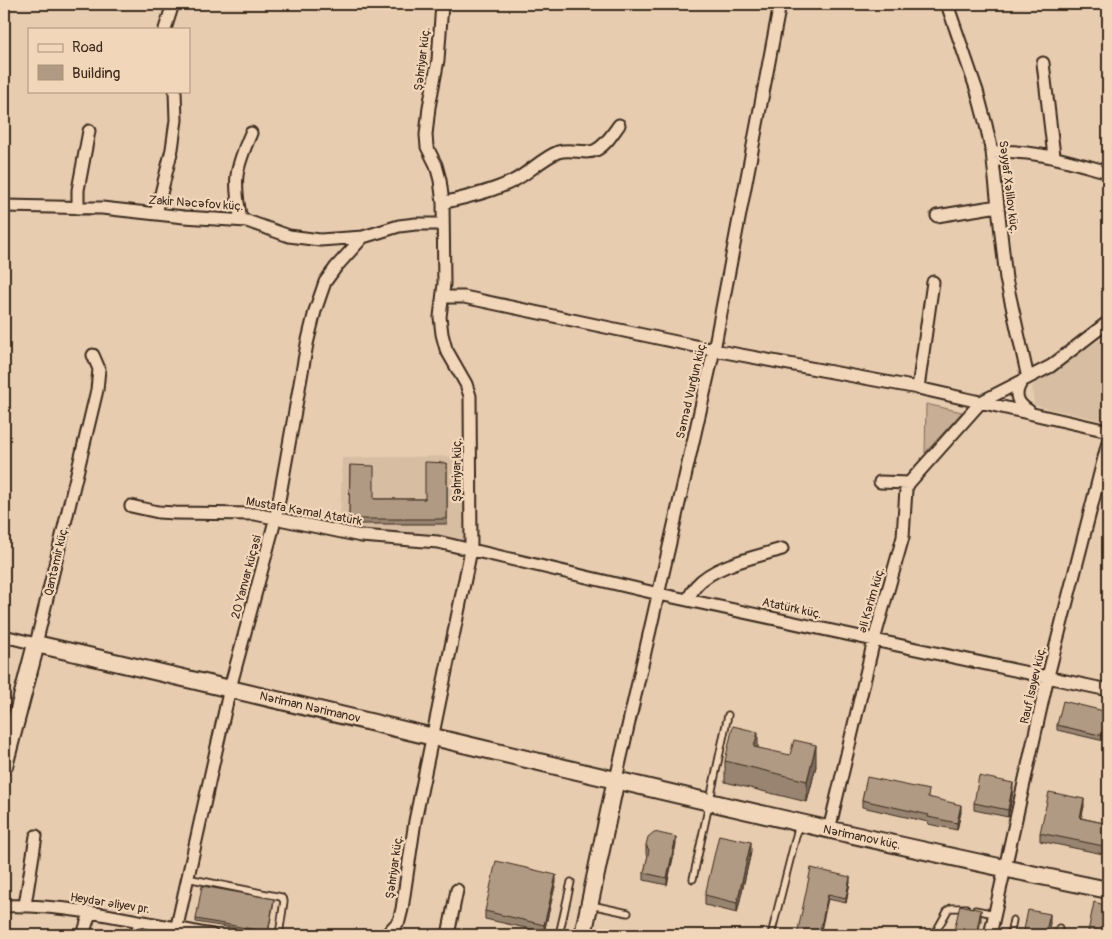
<svg xmlns="http://www.w3.org/2000/svg" width="1112" height="939" font-family="Pangolin,sans-serif">
<rect width="100%" height="100%" fill="#e7ccb0"/>
<filter id="ink" filterUnits="userSpaceOnUse"><feTurbulence type="fractalNoise" baseFrequency=".02" numOctaves="2"/><feDisplacementMap in="SourceGraphic" scale="10" xChannelSelector="R" yChannelSelector="G"/><feConvolveMatrix kernelMatrix="1 2 1 2 8 2 1 2 1" color-interpolation-filters="sRGB"/></filter>
<g filter="url(#ink)">
<path fill="#d7bda2" d="M1108,334V411L1104,421L1034,405L1032,386Z
M462,456L463,540L340,527L342,458Z"/>
<path fill="#c7ae95" stroke="#816c5a" d="M926,404L962,412L925,453Z"/>
<g fill="none" stroke-linecap="round" stroke-linejoin="round">
<defs>
<path id="lane" d="M187,878L281,897L284,901L279,935
M693,879L728,715
M591,905L628,913
M975,910L995,914
M134,935L137,922
M559,935L571,882
M771,935L799,824
M934,935L948,910L951,908H966
M1010,935L1013,920
M1058,935L1059,928"/>
<path id="street" d="M947,4L977,91L986,125L992,152L1006,279L1028,378
M165,29L173,4
M1043,63L1054,156
M992,152C1033,149 1069,161 1108,172
M443,203C466,197 491,192 513,181C529,173 541,159 558,152C571,148 587,155 596,150C606,145 613,133 619,125
M4,206L102,208L184,217L247,221L289,236L320,240L363,237L399,226L416,224H442
M78,208V190L89,131
M156,214L172,149L176,120L175,91
M937,216L998,206
M241,220C233,180 235,170 251,133
M444,297H464L714,350L918,388L1108,431
M1023,380C1013,393 1016,403 1029,411
M918,388L933,282
M880,482L909,483
M131,506L158,512L175,513L255,514L361,536L438,542L659,594L1108,690
M688,599C690,595 693,590 696,586C714,565 756,557 782,549
M4,636L36,644L97,390L99,369L93,355
M616,779L714,350L780,4
M829,830L874,640L903,537L906,489L909,483L981,402L1051,366L1108,322
M25,905L36,836
M4,906C73,904 144,923 212,935
M83,935L90,913
M175,935L230,688L276,517L307,344L315,311L325,282L336,267L363,237
M386,935L399,921L402,909L415,821L471,550L470,396L466,384L446,349L442,334L440,317L444,284L443,203L440,180L436,165L427,147L426,135L429,107L438,60L442,4
M448,935L457,890
M990,935L1048,676L1108,442"/>
<path id="secondary" d="M4,766L36,644C393,725 749,816 1108,890
M583,935L616,779"/>
</defs>
<use href="#lane" stroke="#3b2a1e" stroke-width="9"/>
<use href="#street" stroke="#3b2a1e" stroke-width="15"/>
<use href="#secondary" stroke="#3b2a1e" stroke-width="20"/>
<use href="#lane" stroke="#f2d6b9" stroke-width="5.5"/>
<use href="#street" stroke="#f2d6b9" stroke-width="11"/>
<use href="#secondary" stroke="#f2d6b9" stroke-width="16"/>
</g>
<path fill="#988471" stroke="#3b2a1e" d="M447,463V524H349L350,465L374,499H425Z
M1108,712V742L1057,730V725Z
M758,748L816,766L807,802L725,782V761Z
M1013,791L1008,817L974,810V803Z
M929,797L961,812L957,830L928,824V822L862,807V800Z
M1084,806L1081,818L1108,824V855L1040,841V833Z
M676,844L667,885L644,880V873L648,856L646,853V845Z
M751,852L737,913L705,905V895Z
M811,868L850,882L846,903L828,899Z
M556,882L544,932L485,919V911Z
M274,901L268,934L196,922V919Z
M1088,932L1108,935H1088Z"/>
<path fill="#7c6c5c" stroke="#3b2a1e" d="M758,732V753L754,747Z
M816,745V766L807,802V781Z
M1013,783V791L1008,817V810Z
M1084,799V806L1080,825V818Z
M961,805V812L957,830V823Z
M676,837V844L667,885V878Z
M751,842V852L737,913V903Z
M556,875V882L544,932V925Z
M850,877V882L846,903V898Z
M828,894V899L820,935H819Z
M981,910V920L978,935H976Z
M1050,914V924L1047,935H1045Z"/>
<path fill="#b19a83" stroke="#3b2a1e" d="M425,462L447,463V519H349L350,465L374,466V499H425Z
M1063,701L1108,712V737L1057,725Z
M733,726L758,732L754,747L790,755L794,740L816,745L807,781L725,761Z
M979,776L1013,783L1008,810L974,803Z
M867,777L929,790L928,797L961,805L957,823L928,817L929,815L862,800Z
M1049,792L1084,799L1080,818L1108,824V847L1040,833Z
M654,832L676,837L667,878L644,873L649,850L646,845L648,837Z
M719,835L751,842L737,903L705,895Z
M496,861L556,875L544,925L485,911Z
M811,868L850,877L846,898L828,894L819,935H797Z
M202,886L274,899L268,932L196,919Z
M1094,902L1108,906V935L1088,932Z
M960,905L981,910L976,935H953Z
M1028,910L1050,914L1045,935H1023Z"/>
</g>
<g text-anchor="middle" stroke-width="4.5" stroke-linejoin="round" paint-order="stroke">
<g font-size="12" fill="#3b2a1e" stroke="#f2d6b9">
<text transform="translate(422 59) rotate(-83)" y="4">Şəhriyar küç.</text>
<text transform="translate(1009 187) rotate(83)" y="4">Səyyaf Xəlilov küç.</text>
<text transform="translate(196 203) rotate(4)" y="4">Zakir Nəcəfov küç.</text>
<text transform="translate(691 390) rotate(-77)" y="4">Səməd Vurğun küç.</text>
<text transform="translate(457 470) rotate(-90)" y="4">Şəhriyar küç.</text>
<text transform="translate(304 511) rotate(10)" y="4">Mustafa Kəmal Atatürk</text>
<text transform="translate(56 561) rotate(-77)" y="4">Qantəmir küç.</text>
<text transform="translate(246 577) rotate(-75)" y="4">20 Yanvar küçəsi</text>
<text transform="translate(871 600) rotate(-74)" y="4">Əli Kərim küç.</text>
<text transform="translate(792 608) rotate(12)" y="4">Atatürk küç.</text>
<text transform="translate(1033 685) rotate(-77)" y="4">Rauf İsayev küç.</text>
<text transform="translate(310 707) rotate(13)" y="4">Nəriman Nərimanov</text>
<text transform="translate(862 837) rotate(12)" y="4">Nərimanov küç.</text>
<text transform="translate(394 867) rotate(-82)" y="4">Şəhriyar küç.</text>
<text transform="translate(110 903) rotate(9)" y="4">Heydər Əliyev pr.</text>
</g>
</g>
<rect width="1112" height="939" fill="none" stroke="#f2d6b9" stroke-width="20"/>
<rect x="10" y="10" width="1092" height="919" fill="none" stroke="#3b2a1e" stroke-width="2" filter="url(#ink)"/>
<rect x="28" y="28" width="162" height="65" fill="#f2d6b9" stroke="#a9917b"/>
<rect x="38" y="44" width="25" height="8" fill="#f2d6b9" stroke="#a9917b"/>
<text x="72" y="52" font-size="15" fill="#3b2a1e">Road</text>
<rect x="38" y="65" width="25" height="15" fill="#b19a83" stroke="#a9917b"/>
<text x="72" y="78" font-size="15" fill="#3b2a1e">Building</text>
</svg>
